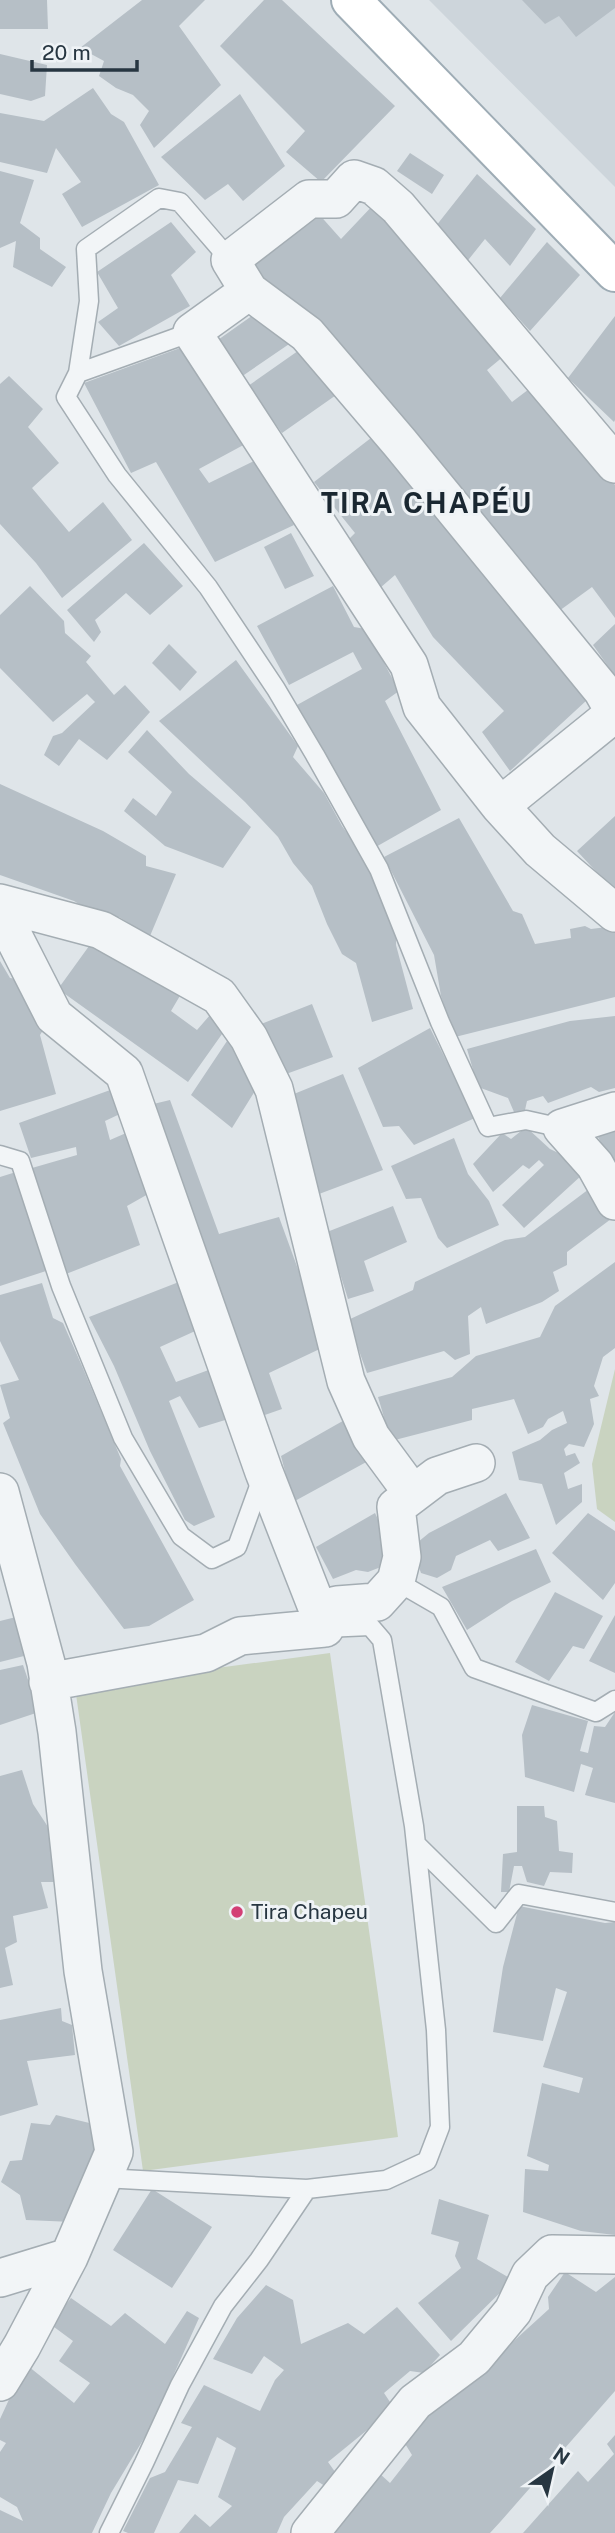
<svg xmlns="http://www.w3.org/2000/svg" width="615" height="2533" font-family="'Public Sans',sans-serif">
<rect width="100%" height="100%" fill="#dfe5e9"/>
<path fill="#cdd5db" d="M429,0H615V187Z"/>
<path fill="#c9d3c0" d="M615,1369V1522L597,1509L592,1464Z
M330,1653L398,2137L143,2171L75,1687Z"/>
<path fill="#b6bfc6" d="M0,0H47L48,29H0Z
M142,0H205L179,26L221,85L154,148L140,125L149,111L133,95L116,88L99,76L104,61L80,48Z
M264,0H282L395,106L321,182L286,152L305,131L220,46Z
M522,0H615V8L576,37L559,16L545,24Z
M0,54L47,65L45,96L31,101L0,94Z
M93,88L111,114L124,122L159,185L82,227L62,194L81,182L56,148L47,173L0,162V113L44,121Z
M240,94L285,166L243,201L228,184L205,200L161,157Z
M410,153L444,175L432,194L397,171Z
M0,171L34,180L20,223L40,238V249L66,267L52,287L13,267L16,241L0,248Z
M477,174L536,229L510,266L485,239L465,264L432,231Z
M376,202L510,351L487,370L512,402L537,383L615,485V618L592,587L559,611L246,265L317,212L341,239Z
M171,222L196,252L171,275L190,306L119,346L98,322L118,308L97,272Z
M547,242L580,275L530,331L500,298Z
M259,311L295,340L241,377L215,342Z
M615,316V420L614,422L568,378Z
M191,344L249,442L199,469L209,483L264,456L278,475L268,483L294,525L215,562L156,462L131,473L84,383Z
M305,346L339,393L282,433L248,386Z
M9,376L43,409L28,427L59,463L32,488L69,532L103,502L132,540L62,598L36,563L0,524V384Z
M380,431L587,700L510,771L482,732L504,711L433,637L395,575L380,588L344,544L355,533L314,482Z
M291,533L314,576L285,589L264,547Z
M144,543L183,586L150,615L126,593L95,620L101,632L94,642L67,610Z
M30,586L64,621L65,633L91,656L86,662L114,695L125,685L150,712L107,760L79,739L59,766L44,755L53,736L62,733L95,702L87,694L53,722L0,668V615Z
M333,586L354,627L366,629L399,691L385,701L441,810L374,848L297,705L362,669L353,652L289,685L257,626Z
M615,624V676L593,645Z
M169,644L197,672L180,691L152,663Z
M236,660L298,746L293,757L324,793L342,826L364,856L396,926V945L413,1009L372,1022L356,963L342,954L327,924L312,886L293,863L278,837L245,802L159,721Z
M147,730L189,774L251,827L223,868L165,846L124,811L133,798L156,816L172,792L128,752Z
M0,784L103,831L146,856V866L176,874L150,936L119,917L113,925L74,901L0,875Z
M615,816V892L577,851Z
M459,818L513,911L522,914L535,944L571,938L570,929L585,926L591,929L615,926V997L455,1037L441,996L434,955L384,857Z
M97,935L181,994L171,1011L197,1030L217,1007L227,1027L188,1082L58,989Z
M0,961L10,978L23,980L45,1027L40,1035L56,1094L0,1111Z
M312,1004L333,1057L275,1078L256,1026Z
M615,1016V1088L599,1092L591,1087L548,1103L543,1096L527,1101L525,1110L514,1112L508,1098L478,1087L467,1049L570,1021Z
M430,1028L475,1118L414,1145L399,1126L383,1127L358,1068Z
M231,1035L258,1086L232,1128L191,1095Z
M343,1074L383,1170L319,1194L289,1096Z
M113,1089L122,1113L105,1121L110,1140L133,1130L157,1189L127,1206L140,1245L66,1274L32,1168L77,1155L76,1147L31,1158L19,1123Z
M170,1100L219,1234L279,1217L326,1346L269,1373L282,1409L259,1417L145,1106Z
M615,1120V1171L593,1127Z
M526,1127L550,1149L567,1157L582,1175L524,1228L502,1205L544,1165L539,1160L529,1169L523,1165L493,1192L473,1164L502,1133L511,1139Z
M454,1138L468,1174L489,1201L499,1225L447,1248L438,1238L421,1198L406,1199L391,1166Z
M16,1172L46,1271L0,1286V1177Z
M593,1186L615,1216L567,1252V1265L553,1272L559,1291L542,1302L486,1324L481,1307L468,1316L470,1354L455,1360L444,1351L367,1373L348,1320L413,1290L415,1282L505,1240L525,1237Z
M393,1206L407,1242L364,1261L374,1291L348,1299L327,1232Z
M615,1262V1348L603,1357L594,1386L599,1396L590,1399L594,1424L584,1447L569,1444L564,1449L566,1456L575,1453L580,1463L564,1473L568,1489L582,1484V1502L556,1525L542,1484L519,1480L512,1452L540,1440L552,1430L567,1423L563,1411L548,1419L543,1427L528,1434L514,1399L472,1409V1420L391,1441L378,1397L452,1377L476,1356L540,1337L555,1306Z
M184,1280L204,1327L160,1347L176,1382L214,1368L235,1417L199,1428L180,1396L169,1401L215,1517L194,1526L185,1520L150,1451L114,1366L89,1317Z
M42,1283L53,1318L63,1323L82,1366L121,1459L120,1466L194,1600L149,1626L124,1629L75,1564L40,1514L3,1423L10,1418L0,1385L19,1380L0,1341V1295Z
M348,1418L370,1460L293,1502L281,1456Z
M506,1493L530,1538L498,1551L490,1540L456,1556L451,1570L437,1578L421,1573L412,1547L429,1533Z
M375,1513L390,1544L386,1565L368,1572L356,1570L333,1579L316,1547Z
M588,1513L615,1531V1583L603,1600L552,1553Z
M536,1549L551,1582L512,1601L467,1630L442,1587Z
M555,1592L603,1616L584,1649L573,1646L549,1681L515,1662Z
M615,1615V1673L589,1661Z
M16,1617L32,1654L0,1662V1621Z
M23,1665L39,1712L0,1725V1670Z
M532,1705L588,1721L580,1751L588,1753L594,1726L605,1727L615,1712V1803L585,1795L593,1768L581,1764L574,1792L525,1777L522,1735Z
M22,1770L33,1804L54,1836L58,1882H41L48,1908L13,1916L17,1942L5,1948L13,1985L0,1988V1776Z
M517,1806H544L545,1817L557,1821L559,1851L573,1853L572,1873L550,1872L544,1886L527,1882L522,1866H514L509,1892H501L503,1854L517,1852Z
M519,1906L605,1923L615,1922V2235L581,2231L523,2212L525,2169L548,2171L549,2165L527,2156L542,2083L579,2093L583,2078L543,2067L567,1992L556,1988L543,2041L493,2032L503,1967Z
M61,2008L62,2021L72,2025L75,2055L27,2061L38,2105L0,2116V2020Z
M56,2115L102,2126L73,2222L26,2220L20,2195L1,2182L10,2161L22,2160L31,2123L50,2125Z
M152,2189L212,2227L172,2288L113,2250Z
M439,2199L489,2215L477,2259L513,2280L451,2341L418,2303L461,2268L455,2256L459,2242L431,2234Z
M565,2272L596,2292L615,2277V2391L501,2521L490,2533H326L379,2473L390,2483L412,2455L404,2442L445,2396L482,2370L549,2309L548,2297Z
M266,2285L293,2300L301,2344L348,2323L364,2334L397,2307L440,2355L424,2373L410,2371L384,2393L392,2405L377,2422L328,2462L338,2476L328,2488L317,2481L284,2517L277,2533H179L195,2514L210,2527L232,2506L218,2497L236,2448L217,2437L198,2484L178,2480L154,2533H128L123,2531L150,2478L165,2472L192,2427L181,2423L204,2385L260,2411L275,2380L284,2370L264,2356L252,2374L213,2359L237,2318Z
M71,2298L111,2326L125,2313L165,2344L187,2311L199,2318L149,2430L111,2493L92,2533H0V2510L23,2521L17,2507L0,2497V2452L6,2443L0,2440V2419L12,2393L28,2366L74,2403L90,2383L59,2361L73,2341L50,2324Z
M615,2435V2533H523L578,2471L588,2482L614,2454L607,2444Z"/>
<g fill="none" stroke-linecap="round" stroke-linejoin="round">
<defs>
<path id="service" d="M192,332L78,373L66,397L117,475L208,587L276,689L315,755L379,869L440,1022L488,1127L526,1120L562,1128
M78,373L89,301L86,249L159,198L180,202L230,260
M0,1155L20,1161L61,1286L123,1438L181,1536L212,1559L237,1547L262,1478
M396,1581L441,1607L474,1668L596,1712L615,1700
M416,1844L496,1923L519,1894L615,1912
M103,2178L307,2189L386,2180L427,2161L440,2127L436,2030L414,1826L382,1640L370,1626L325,1628
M109,2533L144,2463L180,2385L223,2306L259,2260L307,2189"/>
<path id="minor" d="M249,291L192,332L409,665L422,707L500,806L540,850L615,913
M615,464L398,207L374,186L354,179L336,199H309L230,260L249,291L307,334L400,443L602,690L615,713
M500,806L615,713
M0,903L101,930L219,996L249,1038L274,1089L346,1381L371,1437L413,1494
M0,910L54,1016L124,1073L264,1472L325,1628
M615,1111L562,1128L595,1165L615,1201
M0,1492L46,1663L57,1732L83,1971L114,2152L69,2257L22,2346L0,2382
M48,1682L206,1653L240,1636L325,1628L337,1605L377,1602L396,1581L402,1557L396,1507L437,1476L476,1463
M0,2278L69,2257
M310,2533L415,2402L474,2358L513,2311L530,2275L552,2254L615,2255"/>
<path id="primary" d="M351,0L615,272"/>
</defs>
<use href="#service" stroke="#a4adb3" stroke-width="21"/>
<use href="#minor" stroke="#a4adb3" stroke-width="40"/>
<use href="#primary" stroke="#9eacb5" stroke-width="42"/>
<use href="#service" stroke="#f2f5f7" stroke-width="18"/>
<use href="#minor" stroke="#f2f5f7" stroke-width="37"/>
<use href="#primary" stroke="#fff" stroke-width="38"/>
</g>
<circle fill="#d33f75" stroke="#eff3f6" stroke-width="2.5" cx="237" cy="1912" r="7"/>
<g text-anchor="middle" stroke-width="6" stroke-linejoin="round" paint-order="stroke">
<g font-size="21" fill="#273641" stroke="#eff3f6" text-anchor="start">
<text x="251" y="1919">Tira Chapeu</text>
</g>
<g font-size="28" font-weight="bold" letter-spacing="2" fill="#1a2731" stroke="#eff3f6">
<text x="427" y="513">TIRA CHAPÉU</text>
</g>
</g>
<g transform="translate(552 2470) rotate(34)" stroke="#eff3f6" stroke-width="5" paint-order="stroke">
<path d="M0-5L12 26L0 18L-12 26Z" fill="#273641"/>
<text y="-10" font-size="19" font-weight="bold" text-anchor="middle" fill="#273641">N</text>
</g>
<path d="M32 60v10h105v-10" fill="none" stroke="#273641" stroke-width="3.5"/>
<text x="42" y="60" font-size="21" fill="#273641" stroke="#eff3f6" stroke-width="5" paint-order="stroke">20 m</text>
</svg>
